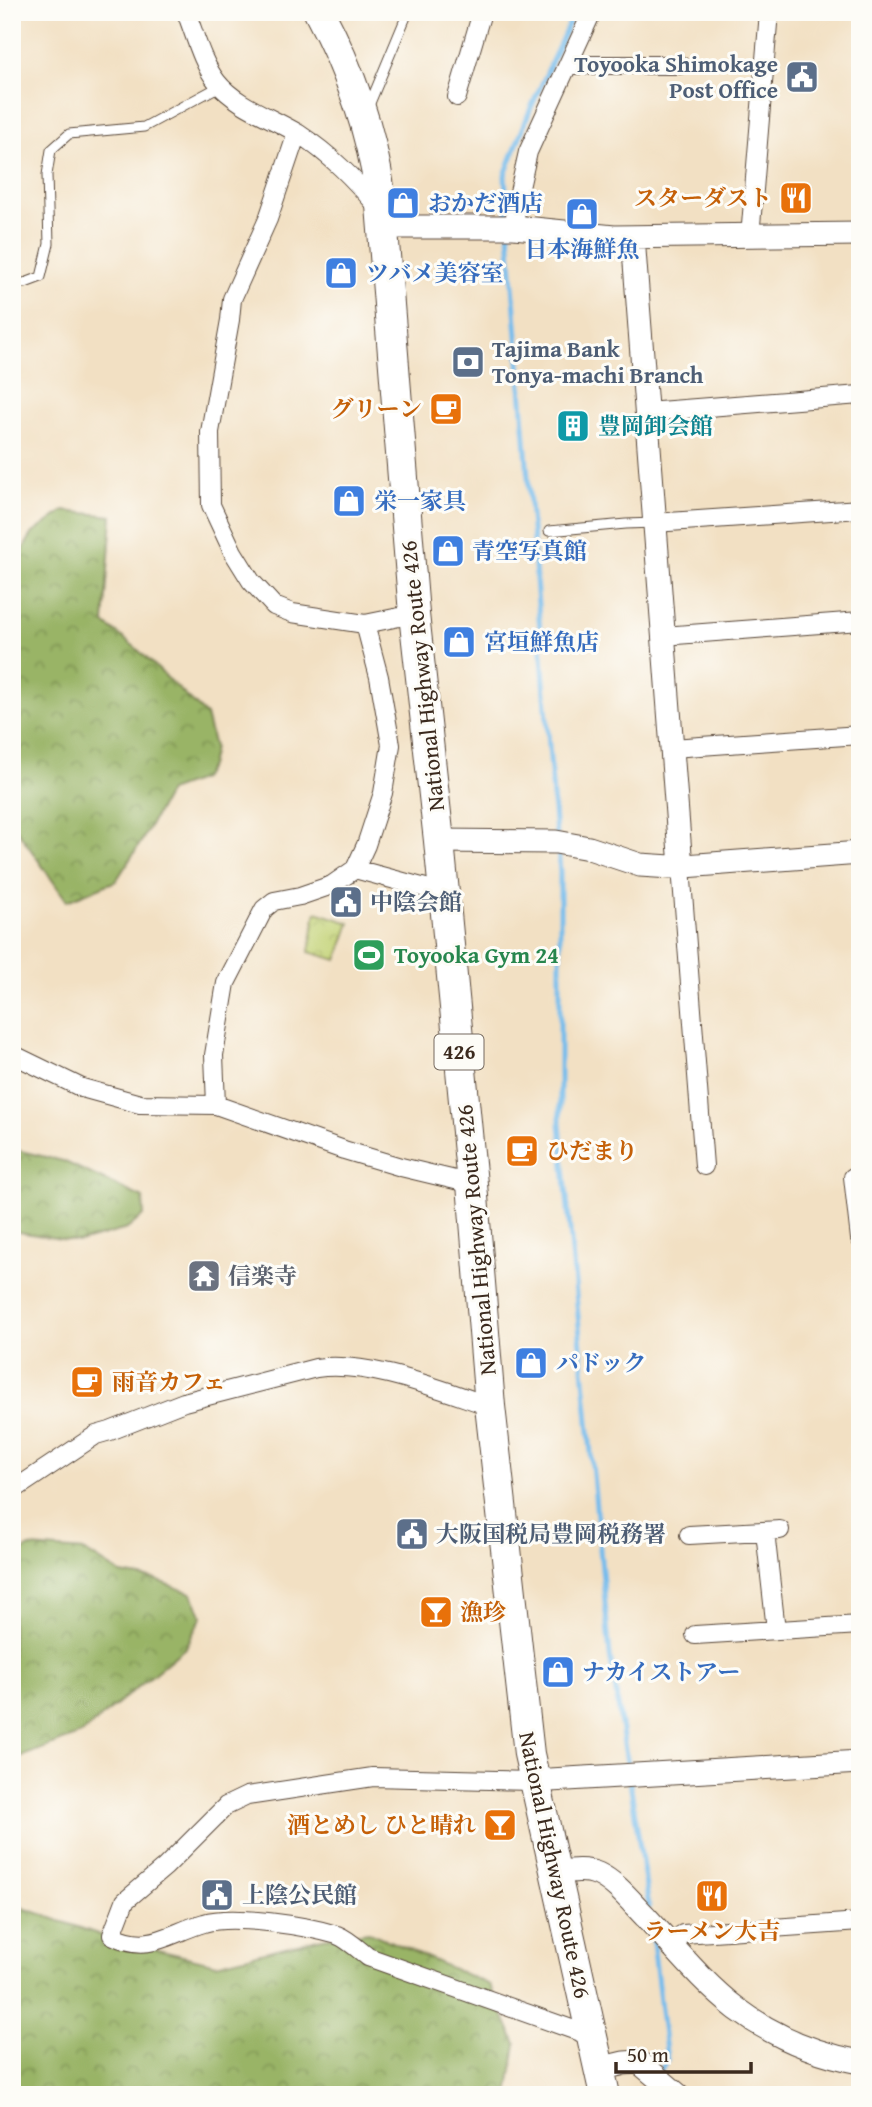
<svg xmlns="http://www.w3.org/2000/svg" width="872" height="2107" font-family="'Gentium Book Plus','Noto Serif JP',serif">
<defs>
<pattern id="forest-crowns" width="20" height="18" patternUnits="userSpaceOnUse" patternTransform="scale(1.75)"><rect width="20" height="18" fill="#99b466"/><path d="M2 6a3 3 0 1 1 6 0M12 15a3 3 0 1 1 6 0" fill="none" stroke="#7e9353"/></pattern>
<pattern id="park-crowns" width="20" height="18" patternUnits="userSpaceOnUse" patternTransform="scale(1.75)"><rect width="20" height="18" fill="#c2d274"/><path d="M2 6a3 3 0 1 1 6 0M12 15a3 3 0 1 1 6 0" fill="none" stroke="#a8b464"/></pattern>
</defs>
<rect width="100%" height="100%" fill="#fdfcf7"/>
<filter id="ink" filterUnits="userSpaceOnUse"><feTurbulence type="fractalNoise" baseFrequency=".0143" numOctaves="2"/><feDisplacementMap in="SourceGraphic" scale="14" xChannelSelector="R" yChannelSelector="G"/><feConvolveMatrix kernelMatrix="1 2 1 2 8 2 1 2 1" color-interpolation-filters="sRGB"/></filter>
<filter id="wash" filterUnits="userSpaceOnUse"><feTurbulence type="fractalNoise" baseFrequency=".00686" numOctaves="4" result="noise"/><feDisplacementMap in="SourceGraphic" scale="28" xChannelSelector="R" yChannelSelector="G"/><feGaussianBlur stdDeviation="1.57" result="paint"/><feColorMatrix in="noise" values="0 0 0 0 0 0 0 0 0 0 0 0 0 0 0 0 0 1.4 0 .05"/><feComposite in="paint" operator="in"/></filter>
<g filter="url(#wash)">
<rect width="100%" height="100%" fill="#f2e0c3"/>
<path fill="url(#forest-crowns)" stroke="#6a6f42" stroke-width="2" d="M63,511L112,516L104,623L136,648L206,715L214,747L210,766L202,779L169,791L141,842L116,881L67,901L12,823V568L32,534Z
M12,1149L63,1161L143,1198L144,1215L127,1229L79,1242L12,1231Z
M30,1547L85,1551L121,1574L153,1579L191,1593L202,1616L186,1647L81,1734L12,1760V1557Z
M12,1904L112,1939L216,1964L322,1938L369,1932L490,1985L516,2044L508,2095H12Z"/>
<path fill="url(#park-crowns)" stroke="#7e7e49" stroke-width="2" d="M316,912L350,923L337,960L309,952Z"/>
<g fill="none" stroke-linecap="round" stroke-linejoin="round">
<path stroke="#74bcec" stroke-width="5" d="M507,214L505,175L530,110L574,12
M509,234L556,835
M558,848L560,872V1124L610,1655L628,1769
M630,1782L649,1907
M652,1934L667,2060L660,2072
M644,2095L652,2083"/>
</g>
</g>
<g filter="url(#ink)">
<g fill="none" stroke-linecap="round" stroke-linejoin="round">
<defs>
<path id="service" d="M368,108L408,12
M12,282L25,283L41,277L49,244L47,175L51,150L69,134L144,127L220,86
M549,531L626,524L654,523"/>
<path id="minor" d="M186,12C195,35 202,63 217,82C236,106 273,118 299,134C331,155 354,179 378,207
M568,65H680
M457,97L482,12
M514,227L517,201L528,152L592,12
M750,237L769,12
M646,412L860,395
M654,523L860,509
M365,624L414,614
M663,636L860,621
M672,748L860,735
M681,867L704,1166
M355,869L444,893
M12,1054L82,1088L140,1104L216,1105L344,1150L401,1167L472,1184
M216,1105L214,1055L226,983L264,909L274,901L300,896L332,885L355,869L366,845L383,793L391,745L379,677L365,624L292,613L274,606L251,581L233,552L211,505L210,432L230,320L232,299L268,219L297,133
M860,1177H853L860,1239
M12,1491L96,1435L110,1431L184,1402L316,1368C368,1360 441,1390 490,1406
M765,1531L776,1630
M689,1535L780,1530
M695,1635L860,1625
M533,1781L373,1777L247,1796L226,1806L165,1867L125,1901L112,1935C150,1954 169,1933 204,1923C233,1914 307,1926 337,1935C348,1939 359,1950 368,1957L591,2036
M670,1943L683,1934L860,1922"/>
<path id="tertiary" d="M385,227H514L614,237L860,234
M633,237L681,867
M439,841L556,842L589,848L640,865L671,867L860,853
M533,1781L860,1762
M555,1873C569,1871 585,1868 598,1874C617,1883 632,1903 646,1917C675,1948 703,1983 737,2009C773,2036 816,2054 860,2062
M599,2069L624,2063L639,2062L678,2095"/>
<path id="trunk" d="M319,12C349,68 371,130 380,193L414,614L439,841L472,1184L490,1406L529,1754L605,2095"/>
</defs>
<use href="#service" stroke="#564537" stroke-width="11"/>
<use href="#minor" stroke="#564537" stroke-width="20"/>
<use href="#tertiary" stroke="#564537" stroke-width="25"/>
<use href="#trunk" stroke="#564537" stroke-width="32"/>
<use href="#service" stroke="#fff" stroke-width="9"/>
<use href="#minor" stroke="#fff" stroke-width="18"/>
<use href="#tertiary" stroke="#fff" stroke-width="23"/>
<use href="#trunk" stroke="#fff" stroke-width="30"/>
</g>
</g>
<defs>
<symbol id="civic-square" viewBox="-11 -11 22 22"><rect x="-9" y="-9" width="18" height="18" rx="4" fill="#5c6f8a" stroke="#fdfcf7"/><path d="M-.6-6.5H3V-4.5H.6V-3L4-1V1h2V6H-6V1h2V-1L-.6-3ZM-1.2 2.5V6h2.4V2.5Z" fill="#fff"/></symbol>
<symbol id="restaurant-square" viewBox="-11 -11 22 22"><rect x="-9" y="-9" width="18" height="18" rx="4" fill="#e8710a" stroke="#fdfcf7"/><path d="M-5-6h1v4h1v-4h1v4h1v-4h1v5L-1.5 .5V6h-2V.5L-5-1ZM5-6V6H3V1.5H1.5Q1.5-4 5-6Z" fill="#fff"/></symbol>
<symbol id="shop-square" viewBox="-11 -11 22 22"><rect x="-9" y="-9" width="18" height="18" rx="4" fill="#3f7fe0" stroke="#fdfcf7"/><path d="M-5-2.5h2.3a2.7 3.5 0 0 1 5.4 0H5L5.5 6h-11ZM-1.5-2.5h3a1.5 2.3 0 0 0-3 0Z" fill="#fff"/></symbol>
<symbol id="bank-square" viewBox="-11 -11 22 22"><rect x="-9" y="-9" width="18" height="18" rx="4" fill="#5c6f8a" stroke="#fdfcf7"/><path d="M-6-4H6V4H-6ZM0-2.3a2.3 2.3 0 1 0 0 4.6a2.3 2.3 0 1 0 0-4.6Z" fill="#fff"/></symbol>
<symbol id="cafe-square" viewBox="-11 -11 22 22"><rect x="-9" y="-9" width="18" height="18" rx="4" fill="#e8710a" stroke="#fdfcf7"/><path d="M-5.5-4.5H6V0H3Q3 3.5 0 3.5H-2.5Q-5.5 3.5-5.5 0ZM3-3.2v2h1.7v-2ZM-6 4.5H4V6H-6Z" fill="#fff"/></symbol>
<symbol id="building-square" viewBox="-11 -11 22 22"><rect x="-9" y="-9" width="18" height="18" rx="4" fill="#0f9aa8" stroke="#fdfcf7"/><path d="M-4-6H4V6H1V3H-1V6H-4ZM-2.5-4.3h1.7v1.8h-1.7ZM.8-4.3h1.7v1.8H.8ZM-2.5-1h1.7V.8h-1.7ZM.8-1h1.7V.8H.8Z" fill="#fff"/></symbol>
<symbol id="stadium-square" viewBox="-11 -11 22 22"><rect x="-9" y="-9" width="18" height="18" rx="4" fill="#2e9e5b" stroke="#fdfcf7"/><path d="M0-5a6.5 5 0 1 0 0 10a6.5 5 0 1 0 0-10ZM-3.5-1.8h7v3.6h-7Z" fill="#fff"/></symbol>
<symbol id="temple-square" viewBox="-11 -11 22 22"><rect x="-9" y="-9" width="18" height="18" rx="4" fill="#6b7280" stroke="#fdfcf7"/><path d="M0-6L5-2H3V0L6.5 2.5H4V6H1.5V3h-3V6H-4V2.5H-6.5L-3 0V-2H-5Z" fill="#fff"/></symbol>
<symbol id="bar-square" viewBox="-11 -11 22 22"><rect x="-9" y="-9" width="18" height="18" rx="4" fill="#e8710a" stroke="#fdfcf7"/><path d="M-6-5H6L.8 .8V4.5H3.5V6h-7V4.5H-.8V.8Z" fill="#fff"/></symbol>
</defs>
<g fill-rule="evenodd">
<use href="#civic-square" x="783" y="58" width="38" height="38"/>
<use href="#restaurant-square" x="777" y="179" width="38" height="38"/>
<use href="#shop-square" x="384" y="184" width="38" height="38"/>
<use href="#shop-square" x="563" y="195" width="38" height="38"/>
<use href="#shop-square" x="322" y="254" width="38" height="38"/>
<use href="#bank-square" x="449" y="343" width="38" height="38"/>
<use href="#cafe-square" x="427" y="390" width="38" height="38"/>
<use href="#building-square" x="554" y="407" width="38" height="38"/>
<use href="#shop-square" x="330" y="482" width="38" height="38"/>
<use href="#shop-square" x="429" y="532" width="38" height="38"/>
<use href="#shop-square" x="440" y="623" width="38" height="38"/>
<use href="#civic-square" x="327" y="883" width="38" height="38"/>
<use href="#stadium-square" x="350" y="936" width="38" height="38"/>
<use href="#cafe-square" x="503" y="1132" width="38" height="38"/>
<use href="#temple-square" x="185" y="1257" width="38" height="38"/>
<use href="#shop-square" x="512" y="1344" width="38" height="38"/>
<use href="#cafe-square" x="68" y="1363" width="38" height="38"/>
<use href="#civic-square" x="393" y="1515" width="38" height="38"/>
<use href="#bar-square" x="417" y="1593" width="38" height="38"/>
<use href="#shop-square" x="539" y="1653" width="38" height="38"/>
<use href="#bar-square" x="481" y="1806" width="38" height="38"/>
<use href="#civic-square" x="198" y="1876" width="38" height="38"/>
<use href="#restaurant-square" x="693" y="1877" width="38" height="38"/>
</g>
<g text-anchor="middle" stroke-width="6" stroke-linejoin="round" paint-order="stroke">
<rect fill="#fdfcf7" stroke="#75695f" stroke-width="2" x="434.5" y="1034.5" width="49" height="35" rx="5"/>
<g font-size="21" font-weight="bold" fill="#3b2a1e">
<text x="459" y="1059">426</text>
</g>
<g font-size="23" font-weight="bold" fill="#4e5e75" stroke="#fdfcf7" text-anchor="start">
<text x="778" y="72" text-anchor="end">Toyooka Shimokage<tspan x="778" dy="26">Post Office</tspan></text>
<text x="492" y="357">Tajima Bank<tspan x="492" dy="26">Tonya-machi Branch</tspan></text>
<text x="370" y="910">中陰会館</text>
<text x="436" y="1542">大阪国税局豊岡税務署</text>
<text x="242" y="1903">上陰公民館</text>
</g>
<g font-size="23" font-weight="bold" fill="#c56008" stroke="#fdfcf7" text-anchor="end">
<text x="772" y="206">スターダスト</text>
<text x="422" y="417">グリーン</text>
<text x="546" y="1159" text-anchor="start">ひだまり</text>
<text x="112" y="1390" text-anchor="start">雨音カフェ</text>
<text x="460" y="1620" text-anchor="start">漁珍</text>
<text x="476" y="1833">酒とめし ひと晴れ</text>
<text x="712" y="1939" text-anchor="middle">ラーメン大吉</text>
</g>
<g font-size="23" font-weight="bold" fill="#366cbe" stroke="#fdfcf7" text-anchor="start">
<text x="428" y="211">おかだ酒店</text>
<text x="582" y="257" text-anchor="middle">日本海鮮魚</text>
<text x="366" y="281">ツバメ美容室</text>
<text x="374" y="509">栄一家具</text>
<text x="472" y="559">青空写真館</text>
<text x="484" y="650">宮垣鮮魚店</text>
<text x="556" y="1371">パドック</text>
<text x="582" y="1680">ナカイストアー</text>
</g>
<g font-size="23" font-weight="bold" fill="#0d838f" stroke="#fdfcf7" text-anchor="start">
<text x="598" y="434">豊岡卸会館</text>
</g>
<g font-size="23" fill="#3b2a1e" stroke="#fdfcf7">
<text transform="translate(422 676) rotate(-96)" y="8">National Highway Route 426</text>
<text transform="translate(476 1240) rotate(-95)" y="8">National Highway Route 426</text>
<text transform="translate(555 1865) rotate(78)" y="8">National Highway Route 426</text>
</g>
<g font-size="23" font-weight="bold" fill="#27864d" stroke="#fdfcf7" text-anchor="start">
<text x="394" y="963">Toyooka Gym 24</text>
</g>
<g font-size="23" font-weight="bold" fill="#5b616d" stroke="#fdfcf7" text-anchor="start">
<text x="228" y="1284">信楽寺</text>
</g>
</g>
<rect width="872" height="2107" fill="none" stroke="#fdfcf7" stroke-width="42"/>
<path d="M616 2062v10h135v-10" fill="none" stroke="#3b2a1e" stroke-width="3.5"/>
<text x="627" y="2062" font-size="21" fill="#3b2a1e" stroke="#fdfcf7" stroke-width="5" paint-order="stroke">50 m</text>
</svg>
